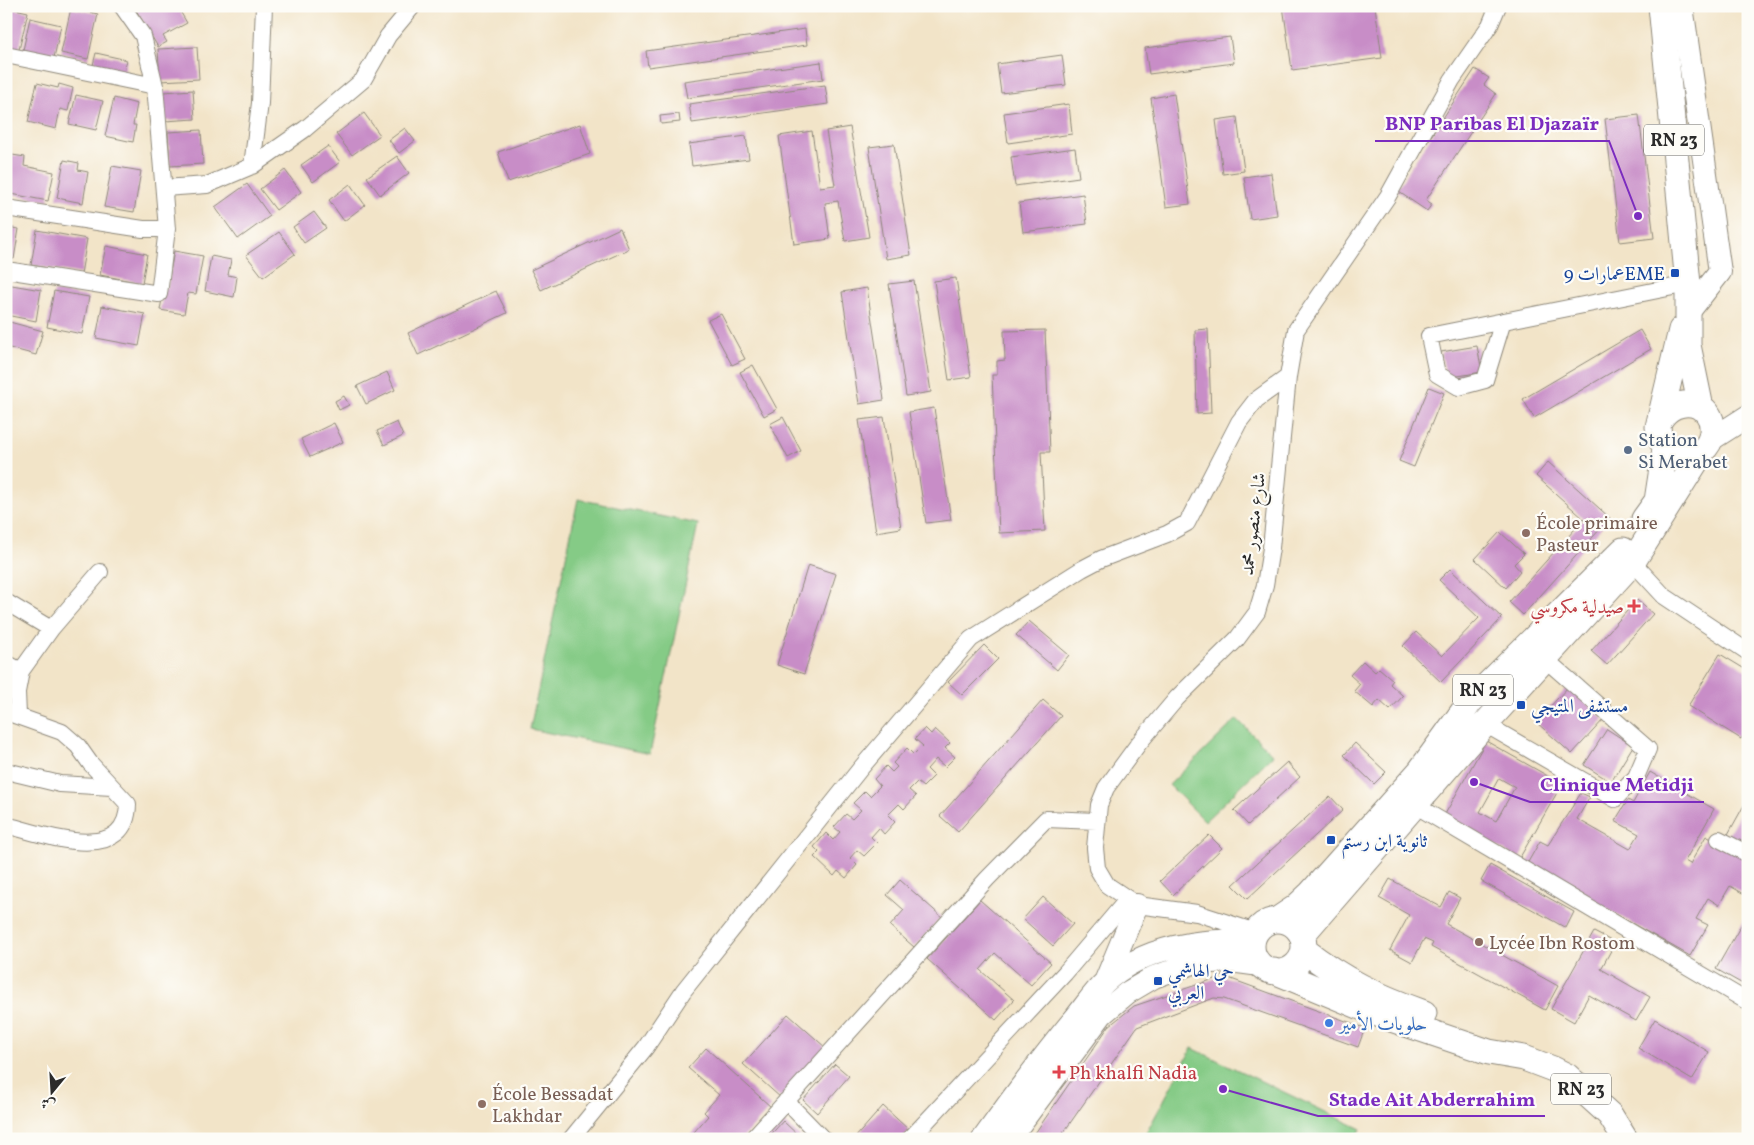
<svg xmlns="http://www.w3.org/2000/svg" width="1754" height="1145" font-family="Vollkorn,Amiri,serif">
<rect width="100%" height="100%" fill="#fdfcf7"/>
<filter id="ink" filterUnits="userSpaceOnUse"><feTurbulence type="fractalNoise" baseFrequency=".02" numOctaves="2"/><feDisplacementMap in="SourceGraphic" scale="10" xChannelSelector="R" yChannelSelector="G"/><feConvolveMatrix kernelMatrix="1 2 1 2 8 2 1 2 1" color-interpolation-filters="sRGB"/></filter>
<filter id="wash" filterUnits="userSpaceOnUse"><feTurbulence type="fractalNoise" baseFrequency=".0096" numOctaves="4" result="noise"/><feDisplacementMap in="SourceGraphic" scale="20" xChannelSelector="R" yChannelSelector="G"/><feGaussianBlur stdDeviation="1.12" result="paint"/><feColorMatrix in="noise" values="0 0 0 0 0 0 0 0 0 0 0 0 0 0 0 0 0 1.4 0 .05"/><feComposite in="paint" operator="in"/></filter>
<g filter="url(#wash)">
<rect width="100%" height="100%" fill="#f2e4c8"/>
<path fill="#85cb86" stroke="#587b58" d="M578,499L698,524L650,754L530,729Z
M1237,719L1273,755L1205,821L1169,785Z
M1192,1048L1361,1129L1356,1139H1143Z"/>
<g id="blocks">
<path fill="#c88dc7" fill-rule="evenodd" d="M143,6H177L187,23L163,36L167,42L158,47L136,10Z
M1283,6H1375L1382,58L1292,70Z
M6,7L28,12L19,50L6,47Z
M71,8L98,14L88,59L61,53Z
M30,18L61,25L54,58L23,50Z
M805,29L807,45L648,67L646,51Z
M1230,37L1234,63L1149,74L1145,48Z
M197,47L199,79L160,81L158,49Z
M96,53L127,60L124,72L93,65Z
M1062,55L1066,85L1001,93L997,64Z
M821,62L823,79L687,98L684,81Z
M1475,69L1489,78L1484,85L1496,94L1426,200L1432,204L1427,211L1396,190Z
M37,83L58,88L59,84L73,88L68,111L60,109L56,129L28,122Z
M825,85L828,104L692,123L689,104Z
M193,90L195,119L165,121L163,92Z
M1174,94L1190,204L1166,207L1151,98Z
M76,95L103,101L96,130L69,124Z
M114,98L137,104L133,125H136L133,142L105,136Z
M1069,104L1072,134L1008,143L1004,113Z
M364,113L380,135L352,155L336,134Z
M679,114L680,122L661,124L660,116Z
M1639,115L1654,238L1620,242L1605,119Z
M1237,117L1244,171L1223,174L1216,120Z
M580,124L590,154L508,182L498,152Z
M850,127L869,237L845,241L838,201L825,203L830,239L794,244L779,136L812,131L820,187L835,185L826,131Z
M405,128L415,141L399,153L389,140Z
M201,130L203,164L170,166L168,132Z
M746,136L749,159L692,166L689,144Z
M894,144L911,255L886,259L869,147Z
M328,146L340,162L313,182L301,165Z
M1075,148L1079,177L1015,186L1011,157Z
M6,154L25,157L24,166L54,172L48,201L6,193Z
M397,156L409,173L380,195L367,177Z
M64,160L79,163L78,170L88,172L83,203L57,198Z
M112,166L141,171L134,212L104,207Z
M285,170L301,192L276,210L260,189Z
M1271,173L1277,215L1250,219L1244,177Z
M247,184L270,216L238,239L215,207Z
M350,184L365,205L344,221L329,200Z
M1083,194L1087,224L1023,232L1019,203Z
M314,212L326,228L304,243L293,227Z
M6,227L19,229L14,259L6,258Z
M620,228L629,249L541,290L531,270Z
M37,230L87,239L81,274L31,265Z
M279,232L295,254L263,277L246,255Z
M106,246L147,254L142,283L100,275Z
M174,251L203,256L196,294L188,293L184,314L160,310L164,288L167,289Z
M211,256L231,260L228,275L237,277L234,297L205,291Z
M956,278L971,377L949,380L934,281Z
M914,281L931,392L906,396L889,284Z
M6,284L41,290L36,321L6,315Z
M867,288L884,400L859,404L842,292Z
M54,291L89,297L82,334L47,327Z
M496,291L507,313L418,355L408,333Z
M102,306L145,314L139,346L96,338Z
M721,314L745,359L732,365L708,320Z
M6,321L43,331L36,355L6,347Z
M1208,329L1211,413L1197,414L1195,330Z
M1045,330L1050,452H1041L1045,531L999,533L992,375H997V361L1005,360L1004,331Z
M1640,330L1651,349L1534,418L1523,399Z
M1477,346L1482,372L1446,378L1441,352Z
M753,365L777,409L764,416L740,372Z
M387,372L395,390L366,404L357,386Z
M1429,387L1444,393L1414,467L1399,461Z
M344,396L349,405L339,410L335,401Z
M934,408L951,520L926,523L909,412Z
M783,417L801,451L788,458L770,424Z
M884,417L901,528L876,532L859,420Z
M397,422L403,436L384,445L377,431Z
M334,423L343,442L310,457L301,439Z
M1548,462L1610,518L1523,615L1509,602L1584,519L1536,476Z
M1500,532L1524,554L1514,564L1520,571L1506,588L1475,559Z
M808,565L836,574L804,674L777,665Z
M1450,569L1502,618L1441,682L1403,646L1416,632L1442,656L1479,618L1439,580Z
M1637,600L1653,614L1607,665L1591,651Z
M1029,621L1069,655L1057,670L1016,635Z
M984,645L998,659L962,695L948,682Z
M1720,654L1748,671V728L1741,739L1688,706Z
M1363,661L1375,672L1379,668L1393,680L1390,684L1403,696L1390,710L1379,700L1373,707L1354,691L1360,684L1350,675Z
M1568,687L1604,719L1572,754L1536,722Z
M1043,700L1061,716L958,832L940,816Z
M925,728L931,734L935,729L950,743L945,748L955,757L945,767L936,759L927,769L934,776L923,787L917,782L909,790L916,796L904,809L899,804L888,815L895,822L884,834L879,828L871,837L877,843L864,856L857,850L850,858L857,865L846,878L838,871L834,876L814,857L819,852L814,847L826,833L833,840L840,832L834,827L846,814L852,819L861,810L853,803L865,791L870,796L880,786L874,779L886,766L892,772L897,767L893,763L907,748L914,755L923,746L915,739Z
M1607,729L1633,746L1611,782L1584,765Z
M1486,741L1562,784L1519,859L1444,816ZM1499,778L1515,787L1496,821L1480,812Z
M1355,743L1386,772L1374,784L1344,755Z
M1287,762L1300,777L1248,825L1234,810Z
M1650,772L1714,809L1685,861L1690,864L1706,836L1748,859V896L1730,886L1719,905L1708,898L1696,919L1708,925L1690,956L1527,864L1540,841L1548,845L1581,793L1590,797L1577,819L1630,849L1639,834L1615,821L1628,800L1633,803Z
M1330,796L1343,810L1247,899L1233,885Z
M1748,798V848L1727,836Z
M1209,835L1222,848L1173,895L1160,881Z
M1490,865L1574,912L1566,928L1481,881Z
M1390,879L1441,907L1449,892L1460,898L1446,924L1558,986L1545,1010L1431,947L1433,943L1424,939L1412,962L1390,950L1409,915L1379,898Z
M900,880L942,917L914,947L890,926L904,910L887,895Z
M1043,897L1073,924L1053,946L1023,919Z
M980,900L1051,963L1031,985L995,953L980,970L1014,1000L996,1020L927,959Z
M1748,913V987L1716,969Z
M1594,932L1615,943L1601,969L1650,997L1636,1021L1589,995L1574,1022L1551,1009Z
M1223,976L1365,1028L1358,1047L1224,999L1214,998L1137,1027L1059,1139H1031L1109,1026L1134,1006Z
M788,1014L826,1048L781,1098L743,1064Z
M1655,1019L1709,1052L1692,1080L1638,1048Z
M706,1048L771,1107L742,1139H688L708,1116L704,1112L719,1095L688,1068Z
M835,1064L849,1076L817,1113L803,1100Z
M883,1106L910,1131L901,1139H854Z
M783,1121L802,1139H767Z"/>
</g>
</g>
<g filter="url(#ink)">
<use href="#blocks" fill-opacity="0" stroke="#8e887a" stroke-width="1"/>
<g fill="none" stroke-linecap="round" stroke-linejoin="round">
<defs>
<path id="street" d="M6,55L155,86
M252,166L260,103L264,6
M164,188L207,185L252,166L305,129L363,80L388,36L413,6
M6,208L143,229H167
M6,270L159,294L167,229L155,86L143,36L122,6
M1503,321L1485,380L1459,387L1437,374L1429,336L1688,284
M1627,556L1664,596L1748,652
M6,602L51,629
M6,663L21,671
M6,712L62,732L78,746L90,763L128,804C127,867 42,834 6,825
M18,715L17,692L21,671L51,629L100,572
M1485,724L1615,799L1636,777L1648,749L1545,659
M6,771L60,784L112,787
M1408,801L1748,1002
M1719,839L1748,854
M1256,932L1197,913L1137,905L1107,885L1097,868L1095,848L1099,805L1106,788L1139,743L1177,698L1237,639L1257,612L1265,585L1271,548L1288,377L1296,330L1388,196L1452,80L1490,25L1498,6
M786,1101L823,1139
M571,1139L646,1047L684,990L860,769L971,639L1082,569L1101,559L1167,534L1187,523L1239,422L1256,400L1288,377
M752,1139L987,879L1046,819L1097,821
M910,1139L1065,973L1127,900"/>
<path id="secondary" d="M1682,6L1720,272L1687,314
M1709,441L1748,416
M1105,982L1137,905
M983,1139C1013,1097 1043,1056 1076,1017C1085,1006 1094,992 1105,982C1143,947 1203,937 1252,942
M1009,1139L1102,1014L1127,993L1154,977L1193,963L1231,961L1260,965"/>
<path id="primary" d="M1661,6L1688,284V345L1701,408
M1660,420C1675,394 1715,400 1712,432C1708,466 1660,464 1658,427L1681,330
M1644,519L1657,501L1665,449
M1277,920L1295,908L1311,893L1420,771L1470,702L1623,550
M1252 946a26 26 0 1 1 52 0a26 26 0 1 1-52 0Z
M1302,935L1485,724L1632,563L1704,449
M1304,950C1344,981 1377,996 1424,1013
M1274,971L1385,1017L1489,1052L1524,1058L1553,1069L1567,1076L1610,1115L1625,1139"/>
</defs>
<use href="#street" stroke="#8e887a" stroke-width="18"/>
<use href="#secondary" stroke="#8e887a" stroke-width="24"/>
<use href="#primary" stroke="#8e887a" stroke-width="27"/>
<use href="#street" stroke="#fff" stroke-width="16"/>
<use href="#secondary" stroke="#fff" stroke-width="22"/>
<use href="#primary" stroke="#fff" stroke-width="25"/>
</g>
</g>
<g fill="#1a4fb4" stroke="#fdfcf7" stroke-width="2">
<rect x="1670" y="268" width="10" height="10" rx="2.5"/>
<rect x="1516" y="700" width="10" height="10" rx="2.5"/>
<rect x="1326" y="835" width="10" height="10" rx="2.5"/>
<rect x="1153" y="976" width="10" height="10" rx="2.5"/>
</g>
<circle fill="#5c6f8a" stroke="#fdfcf7" stroke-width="2" cx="1628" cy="450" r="5"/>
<g fill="#8d6e63" stroke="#fdfcf7" stroke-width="2">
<circle cx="1526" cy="533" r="5"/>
<circle cx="1479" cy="942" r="5"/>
<circle cx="482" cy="1104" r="5"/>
</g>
<g fill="#e0444e" stroke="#fdfcf7" stroke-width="2">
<path d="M1631.5 598.5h5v5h5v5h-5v5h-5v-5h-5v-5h5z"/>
<path d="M1056.5 1064.5h5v5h5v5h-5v5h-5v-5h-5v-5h5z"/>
</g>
<circle fill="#3f7fe0" stroke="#fdfcf7" stroke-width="2" cx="1329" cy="1023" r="5"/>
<g text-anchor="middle" stroke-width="4.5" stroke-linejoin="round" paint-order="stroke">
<g fill="#fdfcf7" stroke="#6a6a68" stroke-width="1">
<rect x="1644" y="124.5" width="60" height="31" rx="4"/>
<rect x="1453" y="674.5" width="60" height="31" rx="4"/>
<rect x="1551" y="1073.5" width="60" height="31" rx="4"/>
</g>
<g font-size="18" font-weight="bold" fill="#2b2b2b">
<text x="1674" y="146">RN 23</text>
<text x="1483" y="696">RN 23</text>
<text x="1581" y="1095">RN 23</text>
</g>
<g font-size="19" fill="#164399" stroke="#fdfcf7" text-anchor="start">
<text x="1665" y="280" text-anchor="end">عمارات 9EME</text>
<text x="1531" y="712">مستشفى المتيجي</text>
<text x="1341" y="847">ثانوية ابن رستم</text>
<text x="1168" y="977">حي الهاشمي<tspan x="1168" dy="22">العربي</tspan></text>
</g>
<g font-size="19" fill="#4e5e75" stroke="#fdfcf7" text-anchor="start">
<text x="1638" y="446">Station<tspan x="1638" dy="22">Si Merabet</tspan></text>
</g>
<g font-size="19" fill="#785e54" stroke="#fdfcf7" text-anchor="start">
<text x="1536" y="529">École primaire<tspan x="1536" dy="22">Pasteur</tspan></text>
<text x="1489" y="949">Lycée Ibn Rostom</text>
<text x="492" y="1100">École Bessadat<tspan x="492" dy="22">Lakhdar</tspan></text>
</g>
<g font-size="19" fill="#2b2b2b" stroke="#fdfcf7">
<text transform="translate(1252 524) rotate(-83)" y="7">شارع منصور محمد</text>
</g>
<g font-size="19" fill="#be3a42" stroke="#fdfcf7" text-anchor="end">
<text x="1624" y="613">صيدلية مكروسي</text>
<text x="1069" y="1079" text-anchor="start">Ph khalfi Nadia</text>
</g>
<g font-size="19" fill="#366cbe" stroke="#fdfcf7" text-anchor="start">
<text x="1339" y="1030">حلويات الأمير</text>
</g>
</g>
<path fill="none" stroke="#7b2cbf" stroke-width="2" d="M1638 216L1609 141H1375M1474 782L1530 802H1704M1223 1089L1318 1116H1545"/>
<g fill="#7b2cbf" stroke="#fdfcf7" stroke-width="2">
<circle cx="1638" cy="216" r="5"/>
<circle cx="1474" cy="782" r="5"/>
<circle cx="1223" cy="1089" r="5"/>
</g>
<g font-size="20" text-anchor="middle" font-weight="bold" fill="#7b2cbf" stroke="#fdfcf7" stroke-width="4.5" stroke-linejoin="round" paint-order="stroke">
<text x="1492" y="130">BNP Paribas El Djazaïr</text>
<text x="1617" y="791">Clinique Metidji</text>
<text x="1432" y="1106">Stade Ait Abderrahim</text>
</g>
<rect width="1754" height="1145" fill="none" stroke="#fdfcf7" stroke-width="25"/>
<g transform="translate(52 1092) rotate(198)" stroke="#fdfcf7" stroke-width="4" paint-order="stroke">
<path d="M0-4L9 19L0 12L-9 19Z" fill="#2b2b2b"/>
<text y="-8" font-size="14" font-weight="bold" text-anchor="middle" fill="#2b2b2b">ش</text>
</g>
</svg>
